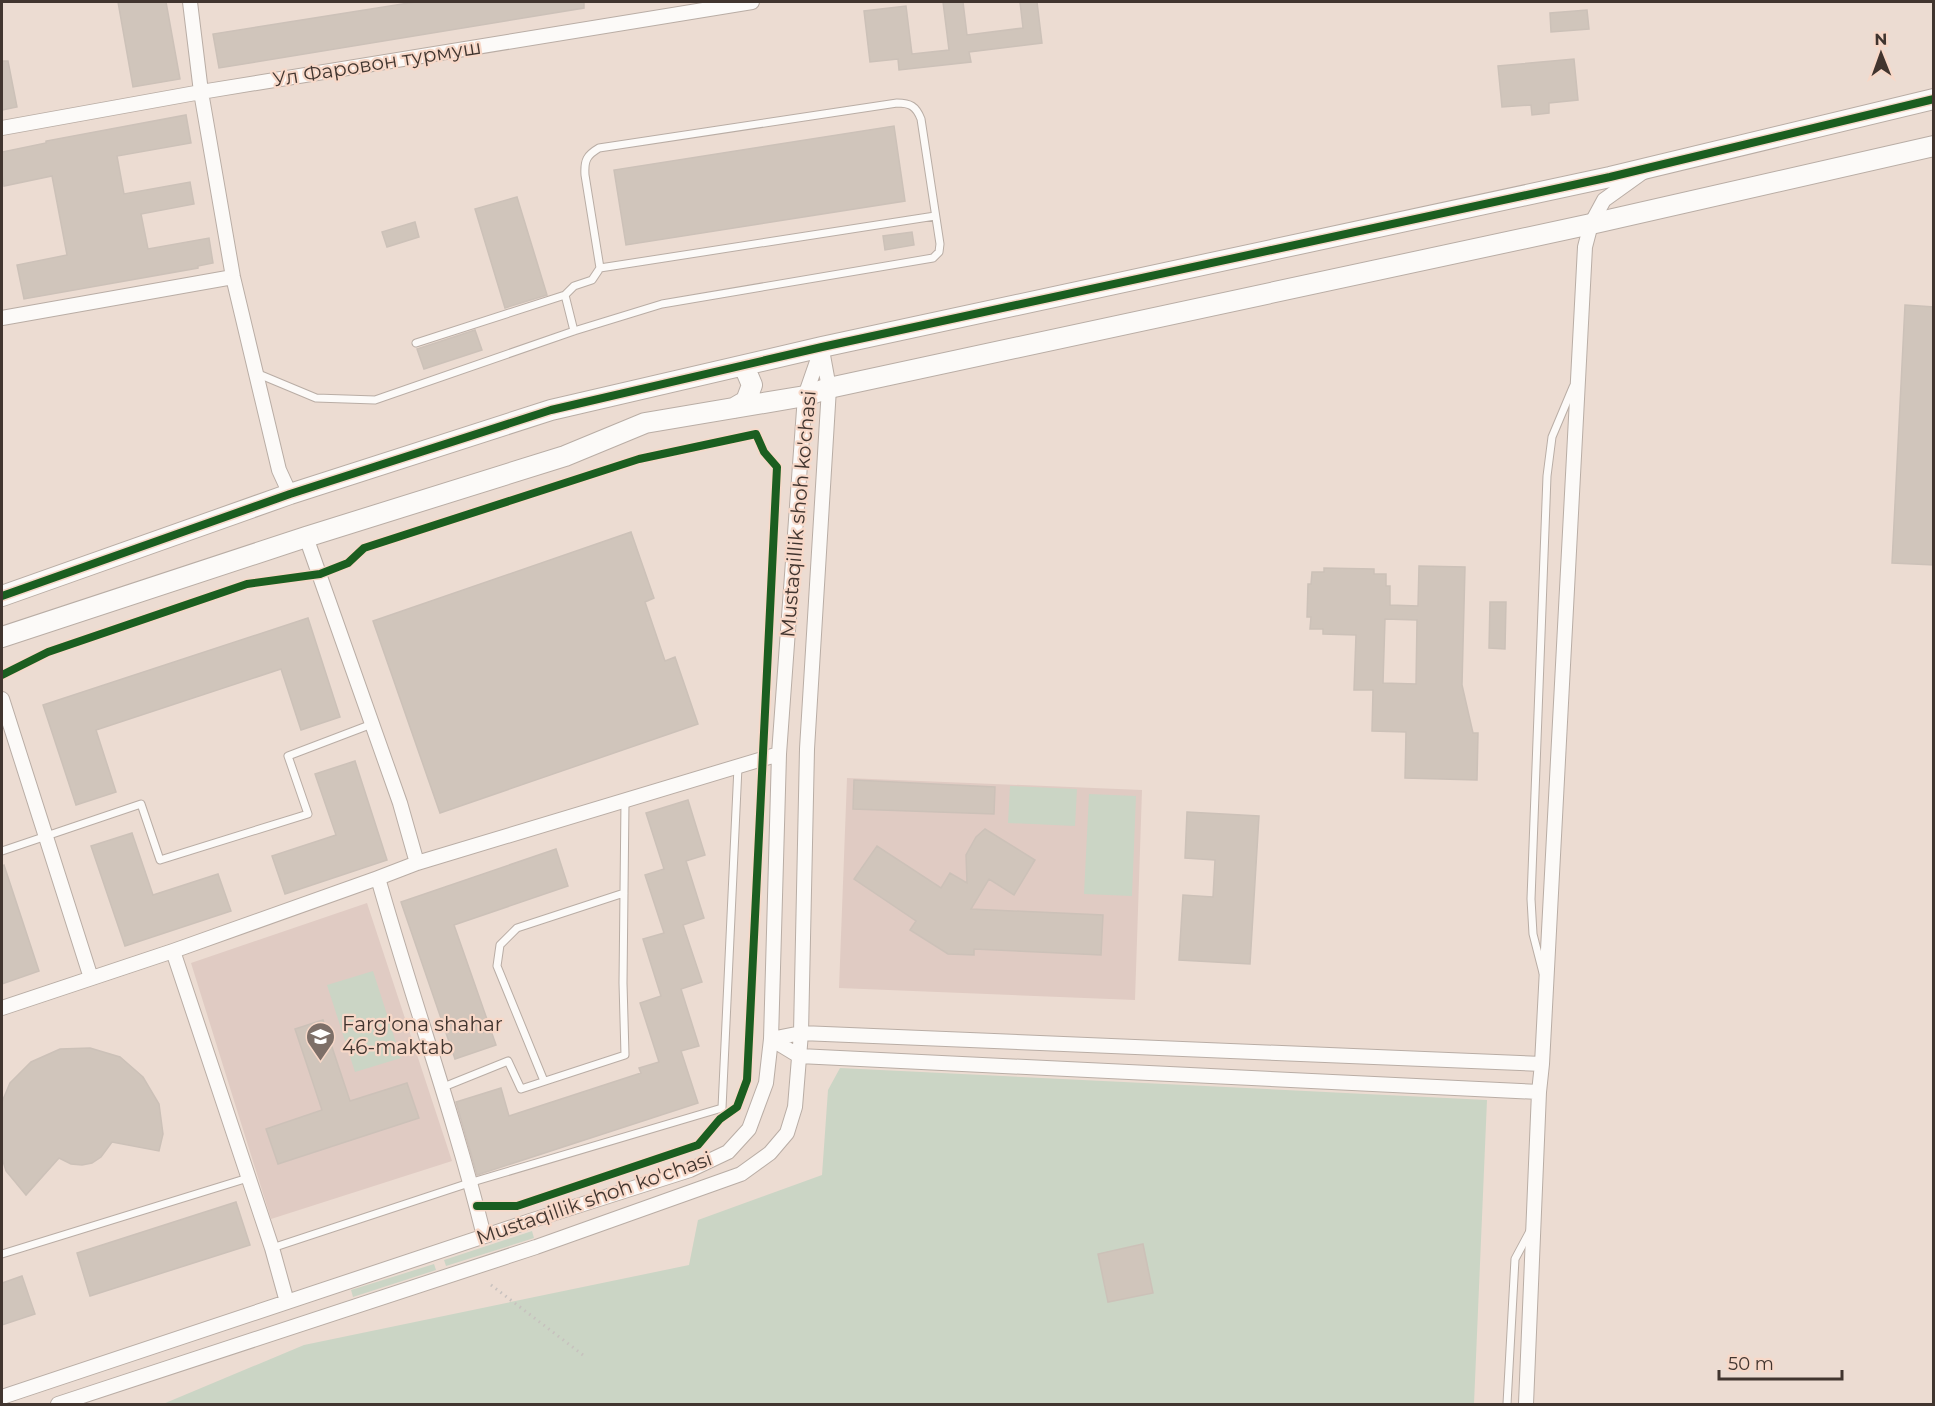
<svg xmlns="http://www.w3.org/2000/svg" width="1935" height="1406" font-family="Montserrat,sans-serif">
<rect width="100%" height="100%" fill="#ecdcd2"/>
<path fill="#e0cbc3" d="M847,778L1142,790L1135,1000L839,988Z
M367,903L452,1161L271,1219L191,963Z"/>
<path fill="#cbd5c5" d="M1010,786L1077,789L1075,826L1008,823Z
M1089,794L1136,796L1132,896L1084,894Z
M373,971L401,1058L355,1072L327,985Z
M840,1068L1487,1100L1474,1404H163L304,1345L689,1265L698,1220L822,1175L828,1090Z
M532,1231L534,1238L446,1266L444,1260Z
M434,1264L436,1270L353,1297L351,1290Z"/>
<path fill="#d0c5bb" stroke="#ccc1b8" stroke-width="1.5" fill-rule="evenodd" d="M118,2H166L180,79L133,87Z
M415,2H584V8L219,68L213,34Z
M943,2H963L967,35L1023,28L1020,2H1037L1042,43L969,52L971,62L899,70L898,59L870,62L864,11L906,6L912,54L949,50Z
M1587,10L1589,29L1551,32L1550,13Z
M1574,59L1578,100L1549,103V113L1532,115L1531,105L1502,107L1498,66Z
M2,61H8L17,107L2,110Z
M186,115L191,143L117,156L124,194L190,182L194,204L141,214L148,249L209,238L213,263L198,266V268L24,299L17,265L67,255L52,176L4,186L2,175V152L46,143V141Z
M894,126L905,201L626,245L614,170Z
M517,197L547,295L505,308L475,209Z
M415,222L419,237L387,247L382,232Z
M912,232L914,245L885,250L883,236Z
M1905,305L1934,307V565L1892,563Z
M475,330L482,350L424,369L417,349Z
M631,532L654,598L645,602L665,661L675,657L698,724L440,813L373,621Z
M1419,566L1465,567L1462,685L1473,733H1478L1477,780L1405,778L1406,732L1372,731L1373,690H1354L1356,635L1323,634V629H1310L1311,617H1307L1308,584H1311L1312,572H1324V568L1374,569V574H1386V586H1390V605L1418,606ZM1385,619L1417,620L1416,684L1383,683Z
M1490,602H1506L1505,649L1489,648Z
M308,618L340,717L301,730L281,669L96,730L116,792L76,805L43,705Z
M355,761L387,860L285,894L272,856L336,835L315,774Z
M854,780L995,787L994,814L853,809Z
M688,800L705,855L686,861L704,918L683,925L702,982L681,989L699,1046L681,1051L698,1103L477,1175L456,1102L501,1088L509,1116L641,1073L639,1068L659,1062L640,1003L661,996L643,939L664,933L645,875L664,869L646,813Z
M1187,812L1259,816L1250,964L1179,960L1183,895L1213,897L1215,860L1185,858Z
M985,829L1035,860L1014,895L989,879L971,909L1103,915L1101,955L974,949V955L948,954L910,930L916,921L854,879L877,846L941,888L950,873L967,883L966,855L976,837Z
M132,833L153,895L218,874L231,911L125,946L91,846Z
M556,849L568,886L454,925L496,1045L455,1059L401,902Z
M4,865L39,971L2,984V866Z
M323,1020L350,1101L407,1083L419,1118L278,1164L266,1129L322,1110L295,1029Z
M90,1048L120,1057L143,1077L159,1104L163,1134L159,1151L112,1142L101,1157L92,1163L82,1165L71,1164L59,1158L26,1195L6,1171L2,1158V1102L10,1083L31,1062L60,1049Z
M236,1202L250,1245L90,1296L77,1253Z
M1143,1244L1153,1293L1108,1302L1098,1254Z
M22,1276L35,1314L2,1325V1283Z"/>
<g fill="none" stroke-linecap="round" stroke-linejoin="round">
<defs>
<path id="lane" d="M600,268L935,216
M416,343L565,295
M256,373L316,398L375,400L574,331L662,304L933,258L939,252L940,244L921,119C916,106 910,103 897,103L599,148C587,155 584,160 585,175L600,268L592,280L574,286L565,295L574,331
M2,851L141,804L160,860L308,814L288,756L372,724
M1543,973L1533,934L1531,899L1547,476L1552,437L1573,387
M544,1081L497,966L500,945L517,928L624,893
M441,1088L508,1061L521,1089L625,1055L623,983L625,801
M272,1248L469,1183L722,1108L738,767
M2,1254L248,1178
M1507,1404L1515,1259L1530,1231"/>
<path id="street" d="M190,2L201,92L233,277L279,470L290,494
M2,128L201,92L752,2
M2,318L233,277
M306,537L400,803L417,863
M2,699L91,978
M173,951L272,1248L287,1302
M2,1008L173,951L378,878
M771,1039L799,1056L1539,1092
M771,1039L801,1033L1542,1064
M484,1236C454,1115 412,998 378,878L417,863L779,754
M2,1397L530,1221L690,1170L728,1152L749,1129L766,1083L771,1039L779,754L805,396L822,347
M58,1404L536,1247L741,1174L770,1153L787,1133L795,1107L801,1033L807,749L829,388L822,350
M1526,1404L1539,1092L1542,1064L1585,247L1591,224L1604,200L1643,172"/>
<path id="secondary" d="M734,408L746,401L752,385L744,366
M2,596L290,494L551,410L822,347L1610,177L1934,99
M2,637L306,537L565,456L645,423L805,396L829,388L1591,224L1934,146"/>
</defs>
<use href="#lane" stroke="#b9ada5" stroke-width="9"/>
<use href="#street" stroke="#b9ada5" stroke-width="16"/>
<use href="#secondary" stroke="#b9ada5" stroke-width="22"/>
<path stroke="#c7c1be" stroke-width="3" stroke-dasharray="1.5 4.5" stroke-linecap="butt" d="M491,1285L583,1355"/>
<use href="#lane" stroke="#fcfaf8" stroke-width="7"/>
<use href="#street" stroke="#fcfaf8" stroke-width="14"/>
<use href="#secondary" stroke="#fcfaf8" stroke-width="20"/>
<defs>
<path id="cycleway" d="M2,596L290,494L551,410L822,347L1610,177L1934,99
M2,675L48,652L247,584L320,574L348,563L364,548L639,459L756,434L764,452L777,467L747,1080L737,1107L720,1119L698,1145L517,1206H477"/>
</defs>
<use href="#cycleway" stroke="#f7d8c8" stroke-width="11"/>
<use href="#cycleway" stroke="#1b5e20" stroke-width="8"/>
</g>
<defs>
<symbol id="school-pin" viewBox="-11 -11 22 30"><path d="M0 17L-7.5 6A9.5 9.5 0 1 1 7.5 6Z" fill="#7d6f68" stroke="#f7d8c8"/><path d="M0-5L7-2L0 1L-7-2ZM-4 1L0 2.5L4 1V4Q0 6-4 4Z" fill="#fff"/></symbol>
</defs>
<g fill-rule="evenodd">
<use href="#school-pin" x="304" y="1020" width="33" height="45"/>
</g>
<g text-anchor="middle" stroke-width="4.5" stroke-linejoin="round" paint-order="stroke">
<g font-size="20" fill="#41352f" stroke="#f7d8c8">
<text transform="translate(377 63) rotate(-9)" y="7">Ул Фаровон турмуш</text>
<text transform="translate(798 514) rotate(-85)" y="7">Mustaqillik shoh ko'chasi</text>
<text transform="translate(594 1198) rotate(-19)" y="7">Mustaqillik shoh ko'chasi</text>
</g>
<g font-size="20" fill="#41352f" stroke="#f7d8c8" text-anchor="start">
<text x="342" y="1031">Farg'ona shahar<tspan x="342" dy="23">46-maktab</tspan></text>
</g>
</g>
<rect width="1935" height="1406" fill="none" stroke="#41352f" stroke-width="6"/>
<g transform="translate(1881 54) rotate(359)" stroke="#f7d8c8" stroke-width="4.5" paint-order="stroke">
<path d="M0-4.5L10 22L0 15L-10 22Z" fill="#41352f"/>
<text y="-9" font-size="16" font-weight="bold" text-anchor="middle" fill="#41352f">N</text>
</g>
<path d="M1719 1370v9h123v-9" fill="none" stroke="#41352f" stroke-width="3"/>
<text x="1728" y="1370" font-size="18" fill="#41352f" stroke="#f7d8c8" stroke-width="4.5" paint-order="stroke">50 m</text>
</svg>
